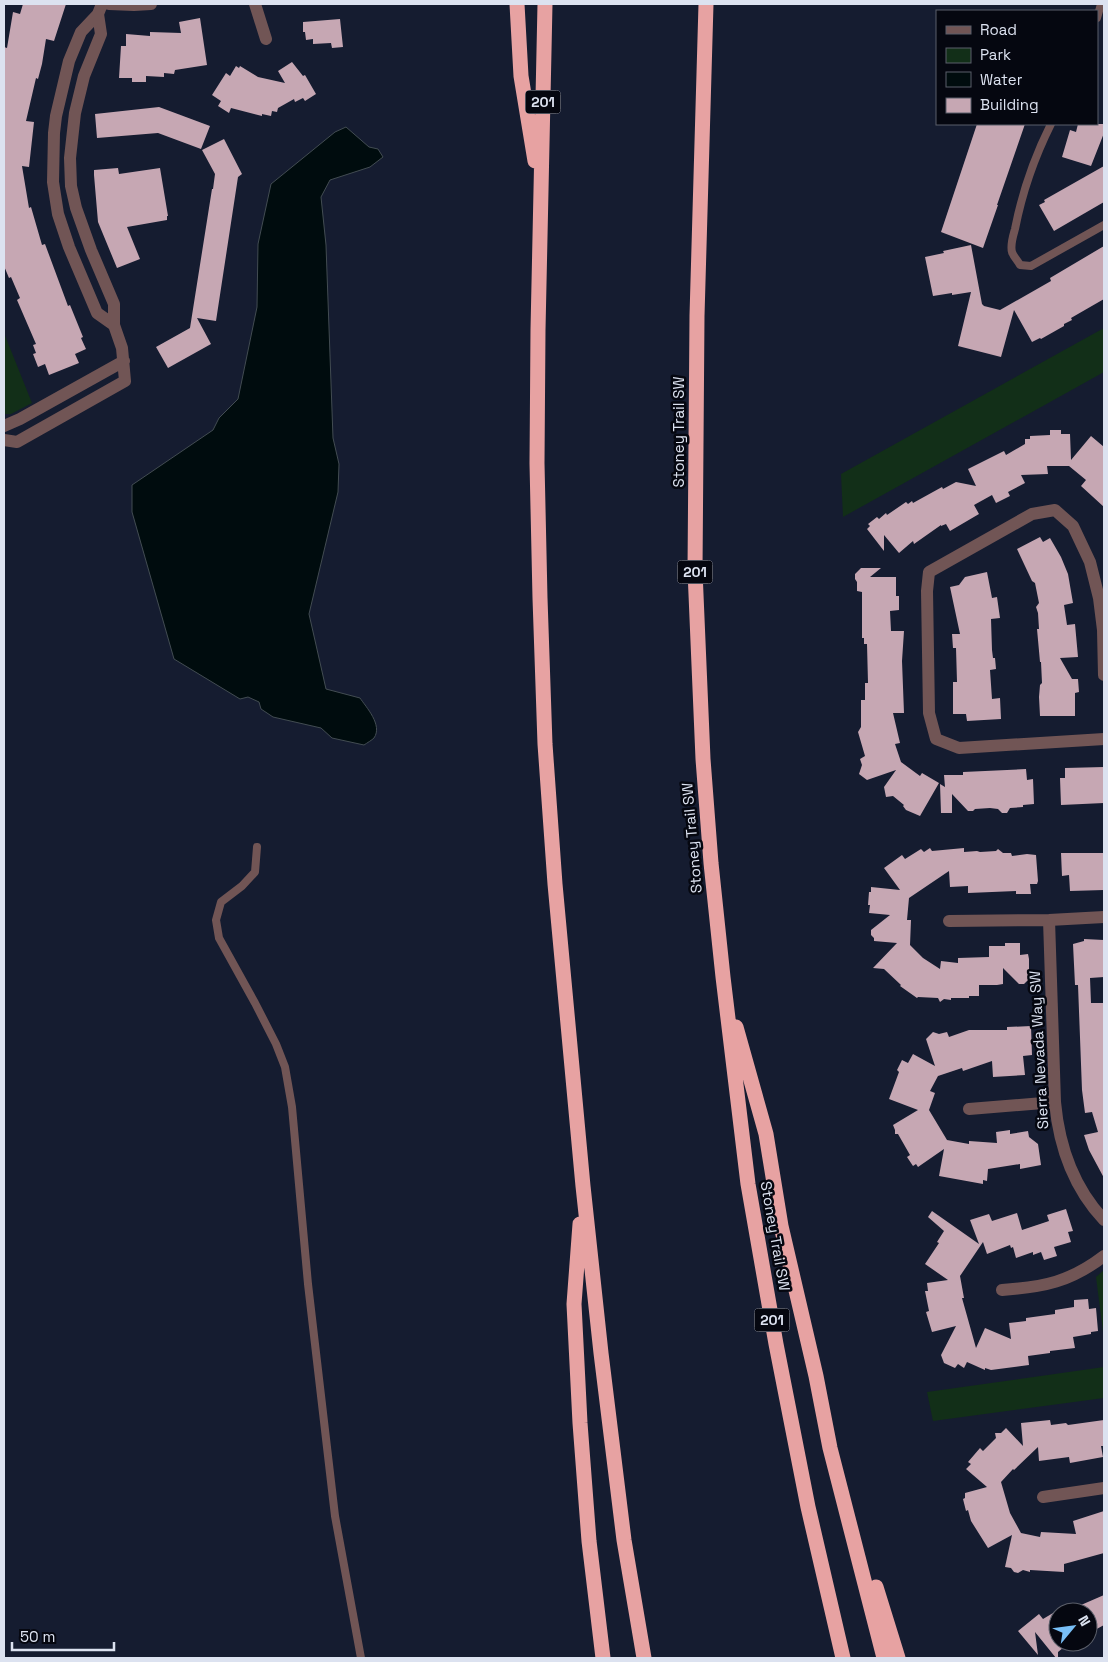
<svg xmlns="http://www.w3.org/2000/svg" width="1108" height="1662" font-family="'Space Grotesk',sans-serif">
<rect width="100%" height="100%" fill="#151c30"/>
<path fill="#122f18" d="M1104,328V372L843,517L841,474Z
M4,333L32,403L11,414H4Z
M1104,1270V1340L1096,1277Z
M1104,1367V1398L933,1421L927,1392Z"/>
<path fill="#000c0e" stroke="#424c52" d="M346,127L369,147L378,149L383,157L370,167L330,180L321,197L326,245L333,438L339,464L338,492L309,614L326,689L360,698C366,707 383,725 374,738C372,740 367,743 364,745L332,738L321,728L273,717L261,709L259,702L248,697L240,699L174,659L132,512V485L213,430L219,418L238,399L257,307L258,244L271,184L335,132Z"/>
<path fill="#c6a7b3" d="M23,4H66L54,41L46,39L42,64L38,79L36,78L26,121L34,122L29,167L22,166L29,208L31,207L42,245L45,244L68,306L70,305L83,337L81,338L86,349L75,354L79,363L49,375L45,364L38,367L33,354L36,353L33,345L36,344L17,300L20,298L11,277L9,278L4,266V47L7,48L13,12L20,14Z
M200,18L207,65L175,70L174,74L164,73V77L146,76V82H132V78H119L121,46H126V34L150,36V32L181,33L179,22Z
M340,19L343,47L332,48L331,43L313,44V39L306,40L305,32H303V22Z
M292,62L303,76L305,75L316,94L305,101L303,98L295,102L294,99L278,108L277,112L272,111L271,116L262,114V116L231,108L229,113L218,106L221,101L212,95L226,73L230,76L236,66L239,68L240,66L258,77L285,83L278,71Z
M159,107L210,126L201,149L158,133L97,138L95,114Z
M977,124H1025L997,205H998L983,248L941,232Z
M1078,124H1104V133L1091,166L1062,157L1070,130L1076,132Z
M224,139L242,174L238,177L216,321L197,318L211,344L168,368L156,347L190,328L212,189H213L215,174L202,150Z
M1104,166V202L1054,231L1039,205L1045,202L1044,200Z
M118,168L119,174L160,168L168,216H167V220L127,227L140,259L117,268L98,222L94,175V170Z
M971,245L982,304L984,306L1000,310L1051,281L1050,278L1104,246V299L1071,318L1072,320L1064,324V326L1041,339L1040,338L1032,342L1014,310L1001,357L958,346L971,292L952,295V293L933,296L925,257L944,253L943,251Z
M1050,430H1061V434H1070L1071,460L1091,436L1104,447V507L1081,486L1086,480L1069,466H1047L1048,474L1021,475L1025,483L1008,492L1010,496L996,503L992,495L974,505L979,514L950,531L946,524L941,526V525L914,544L913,541L899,553L884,535V551L867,529L870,526L868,524L877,517L879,519L886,513L887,515L906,502L908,504L912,501L913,503L942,487L943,489L956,482L976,486L968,469L1004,451L1006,455L1025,444V439H1030V436L1050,435Z
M1040,537L1043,542L1050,538L1061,557L1068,574L1073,603L1064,605L1067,625L1075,624L1078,657L1060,658L1072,679H1078L1079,692L1075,693V716H1040L1039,697L1040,685L1042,683L1041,662H1040L1037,629H1039L1038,613L1036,607L1039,603L1035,583L1032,581L1017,549Z
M861,568H881L870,577H896V596H899V610L890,611L891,631H904L902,661L904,713H893L900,743L895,744L901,762L920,776L922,773L939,783L920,816L906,810L903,806L904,805L893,796L886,797L884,787L896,770L867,780L859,774L862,765L860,759L865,756L858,732L861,727V700H865V683H868L867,644H864V638H862V592L857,591V582L855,579V574Z
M987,572L992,598L997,597L1000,618L991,619L992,650L993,658H995L996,669L990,670L992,699L1000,698L1001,719L967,721L966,714H953V682H957L956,648H953L952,634H960L950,587L959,585L965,577Z
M1104,767V803L1061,805L1060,778H1065V768Z
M1026,769L1027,780L1033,779L1034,804L1023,805V807L1010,808L1007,813H1002L998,809L990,808L975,809L973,811H968L952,794V813H941L940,784L945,787L944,775H963V772Z
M930,848L932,851L964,848V852L977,851L980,852L996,851L998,849L1003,853H1011L1012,856L1027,854L1036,855L1038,881L1037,884H1030L1031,894H1016V891L968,893V886L950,887L949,871L909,898L907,920H911L910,945L923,958L940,969L941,961L958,963V958L989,957V946H1005V943H1020V955L1028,954L1029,959V979L1024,984H1019L1003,968V984L997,985H979V996H969V998H951V1000L944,999L940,1002L938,998L918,997L917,998L900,986L901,985L884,969L873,968L897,943L874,941V938L871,935V930L890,915L869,913L870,905H868L869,892H871V887L900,890L884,868L902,855L905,859L921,849L924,852Z
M1061,853H1104V890L1070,891L1069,875L1062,876Z
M1084,939L1104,940V977L1090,978L1091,1003H1104V1178L1089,1150L1084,1135L1098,1132L1092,1112L1085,1113L1082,1090L1078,985H1075L1073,944L1084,941Z
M1031,1026L1032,1055L1023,1056L1025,1075L993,1077L992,1061L963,1071L962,1068L938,1076L930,1091L935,1093L929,1110L947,1140L969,1144V1141L997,1143L996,1132L1010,1130V1134L1028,1131L1029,1137L1038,1144L1041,1165L1020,1169V1164L988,1169L987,1181L983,1180V1184L939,1176L944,1149L918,1167L916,1164L913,1166L907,1157L910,1155L898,1134H895V1130L893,1125L918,1110L889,1099L899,1072L897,1070L902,1060L908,1063L913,1054L935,1066L926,1039L933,1032L939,1034L947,1032L949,1037L969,1030H1007V1027Z
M1066,1209L1073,1231L1068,1232L1071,1242L1054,1247L1057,1256L1044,1260L1041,1252L1033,1255V1252L1016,1258L1013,1247L1011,1248L1010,1245L987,1254L983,1242L960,1276L964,1298H962L976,1348L985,1328L1011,1339L1009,1323L1026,1321V1318L1055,1314V1310L1074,1307V1300L1088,1299L1089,1309L1096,1308L1098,1331L1091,1332V1334L1073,1337L1075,1348L1050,1351V1353L1028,1356L1029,1365L991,1370L985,1368V1370L967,1362L964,1368L958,1364L955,1368L944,1363L941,1355L956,1326L932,1332L926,1312L929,1311L925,1291H928L927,1283L948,1280L925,1264L939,1243L937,1242L944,1231L928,1217L932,1211L979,1244L970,1220L989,1214L992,1221L1017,1213L1022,1230L1049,1221L1047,1215Z
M1050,1420L1051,1425L1066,1423L1068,1425L1104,1420V1446H1101L1103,1457L1070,1463L1069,1457L1039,1461L1038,1447L1014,1470L1013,1469L1001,1482L1010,1513L1021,1533L1040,1537L1041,1532L1076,1534L1073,1521L1104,1511V1553L1064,1564V1572L1030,1570V1572L1023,1570L1018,1573L1014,1572L1011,1568L1005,1567L1012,1535L988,1548L971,1521L968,1510L966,1511L963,1499L965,1498V1493L987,1487L966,1469L971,1464L968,1462L980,1448L983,1451L996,1438L995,1433H1001L1006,1428L1023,1446L1021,1423Z
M1104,1595V1625L1093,1631L1088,1620V1612H1084L1081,1605Z
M1058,1610V1642H1070L1058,1652V1658H1056L1035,1632L1038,1655L1018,1631L1039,1614L1043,1619Z"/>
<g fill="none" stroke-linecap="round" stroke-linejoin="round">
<path stroke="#715555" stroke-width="8" d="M1097,18L1101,4
M1051,124C1035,156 1022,193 1015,229C1013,236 1010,245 1012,252C1013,256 1018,261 1020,265L1031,266L1104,225
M257,847L255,872L242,886L221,902L216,920L219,938L255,1003L276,1044L285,1067L292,1107L308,1284L335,1516L361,1658"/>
<path stroke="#715555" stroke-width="12" d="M109,4L134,5L151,4
M255,4L266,39
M98,14L81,32L69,61L56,116L54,133L53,182L58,214L69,247L97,313L114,325
M4,426L20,419L124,361
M4,440L17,442L125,381L122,348L114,325V304L91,250L76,208L71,186L70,158L75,113L84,76L101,34L98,14L102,4
M1104,675L1103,630L1099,598L1090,562L1073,526L1055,510L1032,514L929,572L927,591L929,713L936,739L959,748L1104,739
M1049,920L1055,1102C1059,1146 1074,1188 1104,1220
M949,921L1049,920L1104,917
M969,1109L1055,1102
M1002,1290C1044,1287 1070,1282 1104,1256
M1043,1497L1104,1488"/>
<path stroke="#e7a2a2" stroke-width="15" d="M517,4L521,76L535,161
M545,4L538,330L537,463L540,598L545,744L555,884L583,1186L601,1353L624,1540L644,1658
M706,4L697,316L695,571L703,759L711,863L723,977L748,1184L776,1344L808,1507L843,1658
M736,1027L766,1134L781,1226L816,1376L830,1448L884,1658
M580,1224L574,1304L580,1423L589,1541L603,1658
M876,1587L898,1658"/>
</g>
<g text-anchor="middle" stroke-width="5" stroke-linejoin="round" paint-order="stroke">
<g fill="#050710" stroke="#9ca0ad" stroke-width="1">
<rect x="525.5" y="90.5" width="35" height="23" rx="4"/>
<rect x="677.5" y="560.5" width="35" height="23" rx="4"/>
<rect x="754.5" y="1308.5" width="35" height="23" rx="4"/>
</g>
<g font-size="14" font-weight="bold" fill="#dce2f0">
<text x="543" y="107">201</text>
<text x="695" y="577">201</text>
<text x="772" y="1325">201</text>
</g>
<g font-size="15" fill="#dce2f0" stroke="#050710">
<text transform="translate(679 432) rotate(-90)" y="5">Stoney Trail SW</text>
<text transform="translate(692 838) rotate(-95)" y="5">Stoney Trail SW</text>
<text transform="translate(1039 1050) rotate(-93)" y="5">Sierra Nevada Way SW</text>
<text transform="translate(775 1236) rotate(80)" y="5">Stoney Trail SW</text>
</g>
</g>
<rect width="1108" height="1662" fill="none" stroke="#dce2f0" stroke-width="10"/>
<rect x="936" y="10" width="162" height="115" fill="#050710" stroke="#5b5f6a"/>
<rect x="946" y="26" width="25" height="8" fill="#715555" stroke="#5b5f6a"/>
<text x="980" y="35" font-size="15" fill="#dce2f0">Road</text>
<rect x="946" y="48" width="25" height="15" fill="#122f18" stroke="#5b5f6a"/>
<text x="980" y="60" font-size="15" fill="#dce2f0">Park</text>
<rect x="946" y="72" width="25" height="15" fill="#000c0e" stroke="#5b5f6a"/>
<text x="980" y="85" font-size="15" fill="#dce2f0">Water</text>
<rect x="946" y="98" width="25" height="15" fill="#c6a7b3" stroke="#5b5f6a"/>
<text x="980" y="110" font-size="15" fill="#dce2f0">Building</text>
<g transform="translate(1073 1627) rotate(61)"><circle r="24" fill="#050710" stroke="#5b5f6a"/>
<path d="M0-4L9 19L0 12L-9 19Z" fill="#78bff7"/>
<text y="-8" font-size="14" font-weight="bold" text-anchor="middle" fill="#dce2f0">N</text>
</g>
<path d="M12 1642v8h102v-8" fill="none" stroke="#dce2f0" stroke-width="2.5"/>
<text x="20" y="1642" font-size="15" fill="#dce2f0" stroke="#050710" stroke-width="4" paint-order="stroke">50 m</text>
</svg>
